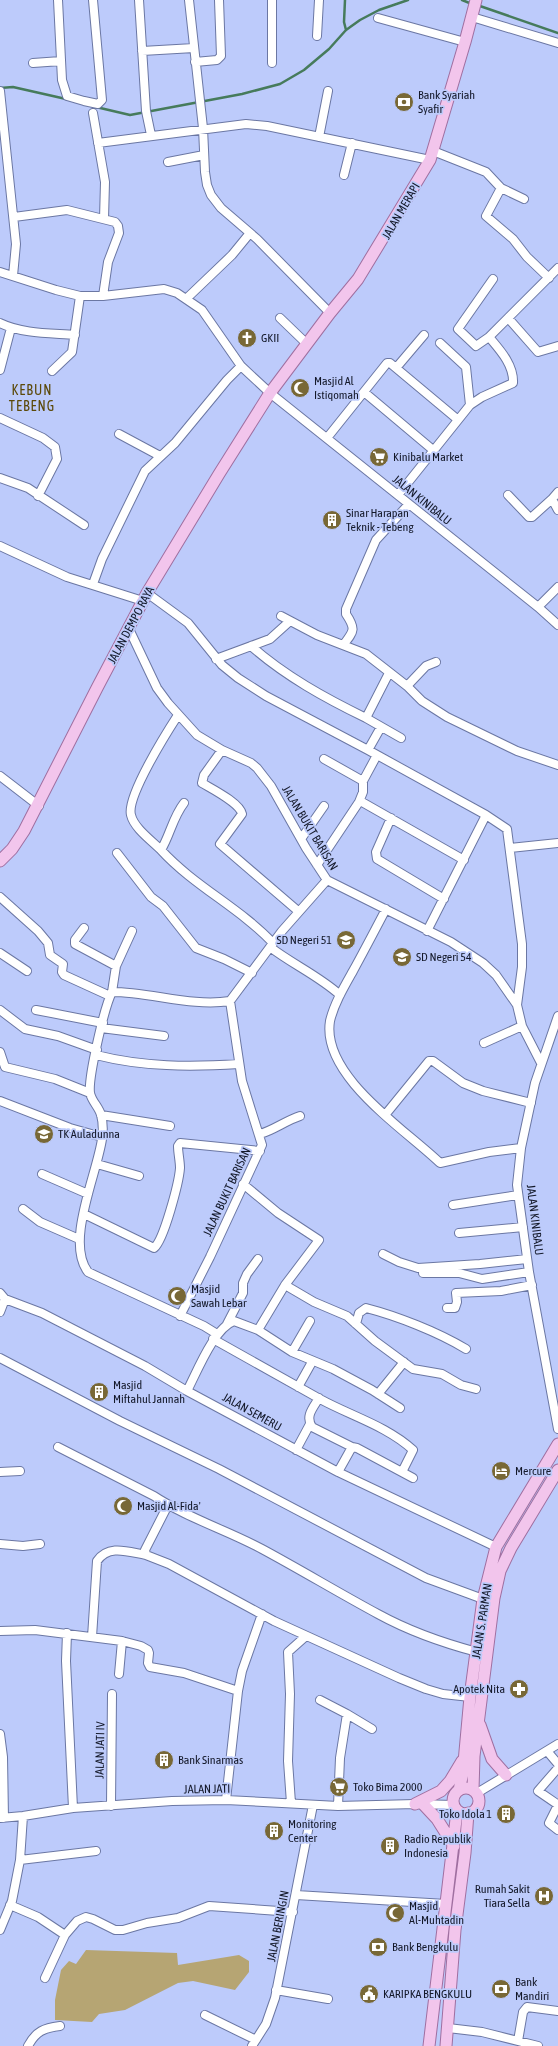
<svg xmlns="http://www.w3.org/2000/svg" width="558" height="2046" font-family="'Asap Condensed',sans-serif">
<rect width="100%" height="100%" fill="#bdcbfb"/>
<path fill="#b6a573" d="M86,1950L177,1953L178,1965L239,1955L249,1961V1972L235,1990L193,1981L178,1983L125,2010L99,2014L92,2022L55,2020V2000L61,1970L69,1961L76,1964Z"/>
<g fill="none" stroke-linecap="round" stroke-linejoin="round">
<path stroke="#467b5b" stroke-width="2.5" d="M345,0L344,22L346,30
M462,0L472,4
M477,5L558,33
M0,88L13,87L66,99
M96,107L130,115L242,94L280,84L304,70L329,49L346,30L360,20L379,10L408,0"/>
<defs>
<path id="minor" d="M58,0L62,80L67,96L84,101L98,104L102,100L93,0
M139,0L146,111L151,135
M189,0L203,128L205,172L207,185L211,195L221,208L257,239L330,313
M472,17L558,43
M378,18L465,42
M317,36L319,0
M142,51L194,48
M195,62L217,60L221,56L219,0
M33,63L61,61
M272,63V0
M0,91L16,244L13,276
M93,113L105,182L104,219
M319,137L328,91
M98,143L246,124L267,126L430,160
M433,151L486,172L501,188L486,216L513,239L527,257L549,278
M168,162L204,155
M344,175L352,143
M501,188L524,199
M14,217L67,210L115,222L118,226L119,233L108,262L103,296
M0,272L56,290L80,296H103L164,289L177,293L202,310L241,366L270,393L538,607L558,625
M186,299L232,255L250,233
M280,318L307,344
M508,318L538,352L558,346
M0,323C23,334 50,333 75,335
M489,337L476,346L458,329L493,279
M440,343L466,367L470,405
M396,368L424,335
M0,370L11,328
M52,371L72,352L80,296
M364,392L433,450
M0,418L43,438L55,447L57,459L38,496
M119,434L160,456
M327,438L387,363H390L457,419
M0,478L28,488L84,525
M558,492L552,499L558,510
M398,495L470,405L482,397L513,383C514,365 500,350 489,337L558,268
M508,495L529,517H532L552,499
M0,546L67,577L143,601
M93,584L102,559L145,471L175,443L227,380L241,366
M147,593L188,623L222,665L238,678L266,696L368,750L486,815L507,829L522,944V967L517,1005
M538,607L558,587
M281,616L317,635L366,654L407,686L422,701L447,717L517,751L558,765
M129,629L157,688L168,703L197,735L222,750L251,763L257,768L271,786L306,848L327,880L451,942L483,963L496,975L517,1005L522,1026L541,1063
M344,644C354,631 356,629 346,614V609L376,540L409,504
M251,646C285,676 325,698 366,718
M216,659L270,639L290,621
M389,673L366,718L401,738
M407,686L426,666L436,662
M222,750L204,775L202,783C212,789 240,803 242,814L220,844L298,911
M368,750L381,727
M324,759L363,781
M0,776L39,806
M359,802L363,792V781L377,755
M184,803C173,817 170,835 161,850C194,886 240,908 273,943
M391,818L376,852L377,859L444,899
M301,839L324,806
M510,848L558,843
M161,850C151,840 134,828 131,815C126,797 167,732 178,715
M117,853L151,897L163,906L196,948L224,959L252,973
M317,865L359,802H362L464,860
M0,897L38,931L48,943L50,955L63,964L62,972L64,975L110,996
M386,909C375,930 364,951 353,971C344,987 334,1004 330,1021C321,1076 406,1130 440,1163L489,1152L521,1148
M84,928L75,940V944L116,966
M427,931L486,815
M270,947C292,964 319,976 340,995
M0,953L27,971
M112,992L116,966L132,931
M0,1010L25,1029L58,1036L97,1050
M36,1010L103,1023
M558,1016L535,1083L521,1148L517,1185L529,1272L558,1429
M101,1028L164,1036
M484,1043L522,1026
M0,1052L5,1067L55,1079L90,1093
M96,1055C143,1067 190,1067 239,1064
M0,1101L70,1128L102,1137
M101,1115L170,1126
M385,1115L429,1061H433L463,1083L483,1091L531,1103
M260,1134C274,1130 285,1121 300,1116
M97,1164L139,1176
M42,1174L88,1194
M243,1184L278,1213L319,1240L285,1285L314,1302L347,1316L375,1341L413,1369L442,1374L461,1385L476,1389
M453,1205L518,1195
M23,1209L40,1222L79,1239
M84,1214L154,1248C164,1240 179,1182 180,1168C180,1161 178,1153 178,1146L180,1143L260,1151
M459,1233L523,1227
M383,1254L399,1262L418,1268L480,1264L527,1259
M423,1273H459L482,1279L529,1272
M0,1293L5,1299L42,1313L145,1366L187,1391L338,1472L496,1547
M447,1308H455L457,1302L456,1293L501,1291L532,1285
M0,1312L5,1299
M180,1316L210,1257L262,1145L242,1081L230,1001
M227,1324L243,1293V1283L247,1274L258,1259
M356,1324L359,1313L366,1308C397,1316 438,1332 466,1349
M258,1330L285,1285
M217,1334L204,1326L88,1272C65,1242 97,1174 102,1139C103,1132 103,1122 101,1115C99,1107 92,1102 90,1093C88,1078 104,1008 112,992C151,992 191,1007 230,1001L282,931L327,880
M213,1339C249,1359 285,1379 320,1399C351,1416 387,1426 413,1450L402,1472
M292,1352L310,1321
M0,1358L120,1421L219,1469L426,1578L483,1599
M298,1387L312,1362
M187,1391C197,1372 214,1328 234,1321L258,1330L292,1352L333,1369L372,1390L400,1408
M378,1394L404,1362
M319,1398C313,1408 305,1416 312,1427L352,1447L357,1448L413,1478
M58,1447L154,1496C187,1518 227,1530 262,1549C301,1570 339,1593 378,1614C409,1631 443,1643 477,1652
M296,1450L310,1424
M0,1472L20,1471
M338,1472L352,1447
M168,1505L145,1550L146,1555L169,1564L274,1621L399,1678L426,1689L443,1694L470,1697
M0,1544L23,1546L40,1544
M0,1631L35,1630L122,1641L141,1646L148,1650L149,1653L148,1663L150,1667L184,1673L238,1691
M67,1633L66,1661L73,1808
M92,1637L97,1561C109,1544 128,1552 146,1555
M119,1674L122,1641
M320,1700L347,1714L340,1758L338,1806
M347,1714L372,1729
M0,1734L3,1757L4,1818
M547,1751L558,1764
M558,1768L538,1791L557,1804V1807L549,1823L558,1830
M477,1793L558,1744
M226,1800L238,1691L242,1671L262,1614
M291,1803L288,1761L290,1694L288,1652L306,1636
M111,1806L112,1694
M0,1818L23,1816L73,1808L172,1801L226,1800L338,1806L415,1804L454,1805
M20,1860L96,1851
M296,1895L446,1904
M10,1905L38,1917L65,1935
M0,1930L12,1901L20,1860L23,1816
M45,1978L65,1935L77,1921L86,1917L93,1919L115,1930H123L147,1923L178,1918L209,1906L293,1912
M276,1990L328,1999
M205,2015L256,2040
M448,2028L482,2032L538,2046
M518,2041L523,2012L527,2007L558,2011
M28,2046C36,2031 44,2028 60,2026
M252,2046L266,2024L275,1998L313,1805"/>
<path id="major" d="M0,861L12,849L24,831L97,688L147,593L219,474L270,393L330,313L358,279L430,160L465,42L476,0
M480,1725L492,1759L506,1775
M453 1801a13 13 0 1 1 26 0a13 13 0 1 1-26 0Z
M459,1790L463,1773L470,1697L483,1599L496,1547L558,1444
M473,1790L474,1756L494,1598L500,1571L511,1548L558,1470
M415,1804L441,1791L450,1781L462,1761
M423,1804L437,1819L454,1846
M429,2046L457,1811
M446,2046L455,1930L465,1853L468,1813"/>
</defs>
<use href="#minor" stroke="#6b77a3" stroke-width="10"/>
<use href="#major" stroke="#9f6fa0" stroke-width="13"/>
<use href="#minor" stroke="#fff" stroke-width="8"/>
<use href="#major" stroke="#f2c5ec" stroke-width="11"/>
</g>
<defs>
<symbol id="bank-disc" viewBox="-11 -11 22 22"><circle r="9.5" fill="#786836" stroke="#bdcbfb"/><path d="M-6-4H6V4H-6ZM0-2.3a2.3 2.3 0 1 0 0 4.6a2.3 2.3 0 1 0 0-4.6Z" fill="#fff"/></symbol>
<symbol id="church-disc" viewBox="-11 -11 22 22"><circle r="9.5" fill="#786836" stroke="#bdcbfb"/><path d="M-1.2-6h2.4v3.5h3.3v2.4h-3.3V6h-2.4V-.1h-3.3v-2.4h3.3Z" fill="#fff"/></symbol>
<symbol id="mosque-disc" viewBox="-11 -11 22 22"><circle r="9.5" fill="#786836" stroke="#bdcbfb"/><path d="M3.5-4.9A6 6 0 1 0 3.5 4.9A5 5 0 1 1 3.5-4.9Z" fill="#fff"/></symbol>
<symbol id="supermarket-disc" viewBox="-11 -11 22 22"><circle r="9.5" fill="#786836" stroke="#bdcbfb"/><path d="M-6-5.5h2.5l.6 2H6L4.5 2H-2.5L-4.4-4H-6ZM-1.5 3.2a1.3 1.3 0 1 0 .1 0ZM3 3.2a1.3 1.3 0 1 0 .1 0Z" fill="#fff"/></symbol>
<symbol id="building-disc" viewBox="-11 -11 22 22"><circle r="9.5" fill="#786836" stroke="#bdcbfb"/><path d="M-4-6H4V6H1V3H-1V6H-4ZM-2.5-4.3h1.7v1.8h-1.7ZM.8-4.3h1.7v1.8H.8ZM-2.5-1h1.7V.8h-1.7ZM.8-1h1.7V.8H.8Z" fill="#fff"/></symbol>
<symbol id="school-disc" viewBox="-11 -11 22 22"><circle r="9.5" fill="#786836" stroke="#bdcbfb"/><path d="M0-5L7-2L0 1L-7-2ZM-4 1L0 2.5L4 1V4Q0 6-4 4Z" fill="#fff"/></symbol>
<symbol id="hotel-disc" viewBox="-11 -11 22 22"><circle r="9.5" fill="#786836" stroke="#bdcbfb"/><path d="M-6-4.5h1.5V1H6V5H4.5V3h-9V5H-6ZM-4 0a1.8 1.8 0 1 1 3.6 0ZM.5 0V-2.5h3Q6-2.5 6 0Z" fill="#fff"/></symbol>
<symbol id="pharmacy-disc" viewBox="-11 -11 22 22"><circle r="9.5" fill="#786836" stroke="#bdcbfb"/><path d="M-2-6h4v4h4v4h-4v4h-4v-4h-4v-4h4Z" fill="#fff"/></symbol>
<symbol id="hospital-disc" viewBox="-11 -11 22 22"><circle r="9.5" fill="#786836" stroke="#bdcbfb"/><path d="M-5-5h3v3.5h4V-5h3V5h-3V1.5h-4V5h-3Z" fill="#fff"/></symbol>
<symbol id="civic-disc" viewBox="-11 -11 22 22"><circle r="9.5" fill="#786836" stroke="#bdcbfb"/><path d="M-.6-6.5H3V-4.5H.6V-3L4-1V1h2V6H-6V1h2V-1L-.6-3ZM-1.2 2.5V6h2.4V2.5Z" fill="#fff"/></symbol>
</defs>
<g fill-rule="evenodd">
<use href="#bank-disc" x="393" y="91" width="22" height="22"/>
<use href="#church-disc" x="236" y="327" width="22" height="22"/>
<use href="#mosque-disc" x="289" y="377" width="22" height="22"/>
<use href="#supermarket-disc" x="368" y="446" width="22" height="22"/>
<use href="#building-disc" x="321" y="509" width="22" height="22"/>
<use href="#school-disc" x="335" y="929" width="22" height="22"/>
<use href="#school-disc" x="391" y="946" width="22" height="22"/>
<use href="#school-disc" x="33" y="1123" width="22" height="22"/>
<use href="#mosque-disc" x="166" y="1285" width="22" height="22"/>
<use href="#building-disc" x="88" y="1381" width="22" height="22"/>
<use href="#hotel-disc" x="490" y="1460" width="22" height="22"/>
<use href="#mosque-disc" x="112" y="1495" width="22" height="22"/>
<use href="#pharmacy-disc" x="508" y="1678" width="22" height="22"/>
<use href="#building-disc" x="153" y="1749" width="22" height="22"/>
<use href="#supermarket-disc" x="328" y="1776" width="22" height="22"/>
<use href="#building-disc" x="495" y="1803" width="22" height="22"/>
<use href="#building-disc" x="263" y="1820" width="22" height="22"/>
<use href="#building-disc" x="379" y="1835" width="22" height="22"/>
<use href="#hospital-disc" x="533" y="1885" width="22" height="22"/>
<use href="#mosque-disc" x="384" y="1902" width="22" height="22"/>
<use href="#bank-disc" x="367" y="1936" width="22" height="22"/>
<use href="#bank-disc" x="490" y="1978" width="22" height="22"/>
<use href="#civic-disc" x="358" y="1983" width="22" height="22"/>
</g>
<g text-anchor="middle" stroke-width="3.5" stroke-linejoin="round" paint-order="stroke">
<g font-size="12" fill="#14192a" stroke="#bdcbfb" text-anchor="start">
<text x="418" y="99">Bank Syariah<tspan x="418" dy="14">Syafir</tspan></text>
<text x="261" y="342">GKII</text>
<text x="314" y="385">Masjid Al<tspan x="314" dy="14">Istiqomah</tspan></text>
<text x="393" y="461">Kinibalu Market</text>
<text x="346" y="517">Sinar Harapan<tspan x="346" dy="14">Teknik - Tebeng</tspan></text>
<text x="332" y="944" text-anchor="end">SD Negeri 51</text>
<text x="416" y="961">SD Negeri 54</text>
<text x="58" y="1138">TK Auladunna</text>
<text x="191" y="1293">Masjid<tspan x="191" dy="14">Sawah Lebar</tspan></text>
<text x="113" y="1389">Masjid<tspan x="113" dy="14">Miftahul Jannah</tspan></text>
<text x="515" y="1475">Mercure</text>
<text x="137" y="1510">Masjid Al-Fida'</text>
<text x="505" y="1693" text-anchor="end">Apotek Nita</text>
<text x="178" y="1764">Bank Sinarmas</text>
<text x="353" y="1791">Toko Bima 2000</text>
<text x="492" y="1818" text-anchor="end">Toko Idola 1</text>
<text x="288" y="1828">Monitoring<tspan x="288" dy="14">Center</tspan></text>
<text x="404" y="1843">Radio Republik<tspan x="404" dy="14">Indonesia</tspan></text>
<text x="530" y="1893" text-anchor="end">Rumah Sakit<tspan x="530" dy="14">Tiara Sella</tspan></text>
<text x="409" y="1910">Masjid<tspan x="409" dy="14">Al-Muhtadin</tspan></text>
<text x="392" y="1951">Bank Bengkulu</text>
<text x="515" y="1986">Bank<tspan x="515" dy="14">Mandiri</tspan></text>
<text x="383" y="1998">KARIPKA BENGKULU</text>
</g>
<g font-size="12" fill="#14192a" stroke="#bdcbfb">
<text transform="translate(401 211) rotate(-60)" y="4">JALAN MERAPI</text>
<text transform="translate(422 500) rotate(39)" y="4">JALAN KINIBALU</text>
<text transform="translate(131 625) rotate(-62)" y="4">JALAN DEMPO RAYA</text>
<text transform="translate(310 828) rotate(59)" y="4">JALAN BUKIT BARISAN</text>
<text transform="translate(227 1192) rotate(-65)" y="4">JALAN BUKIT BARISAN</text>
<text transform="translate(535 1220) rotate(83)" y="4">JALAN KINIBALU</text>
<text transform="translate(252 1412) rotate(29)" y="4">JALAN SEMERU</text>
<text transform="translate(482 1621) rotate(-81)" y="4">JALAN S. PARMAN</text>
<text transform="translate(100 1750) rotate(-89)" y="4">JALAN JATI IV</text>
<text transform="translate(207 1789) rotate(-1)" y="4">JALAN JATI</text>
<text transform="translate(278 1926) rotate(-79)" y="4">JALAN BERINGIN</text>
</g>
<g font-size="14" letter-spacing="1" fill="#5b4909" stroke="#bdcbfb">
<text x="32" y="395">KEBUN<tspan x="32" dy="16">TEBENG</tspan></text>
</g>
</g>
</svg>
